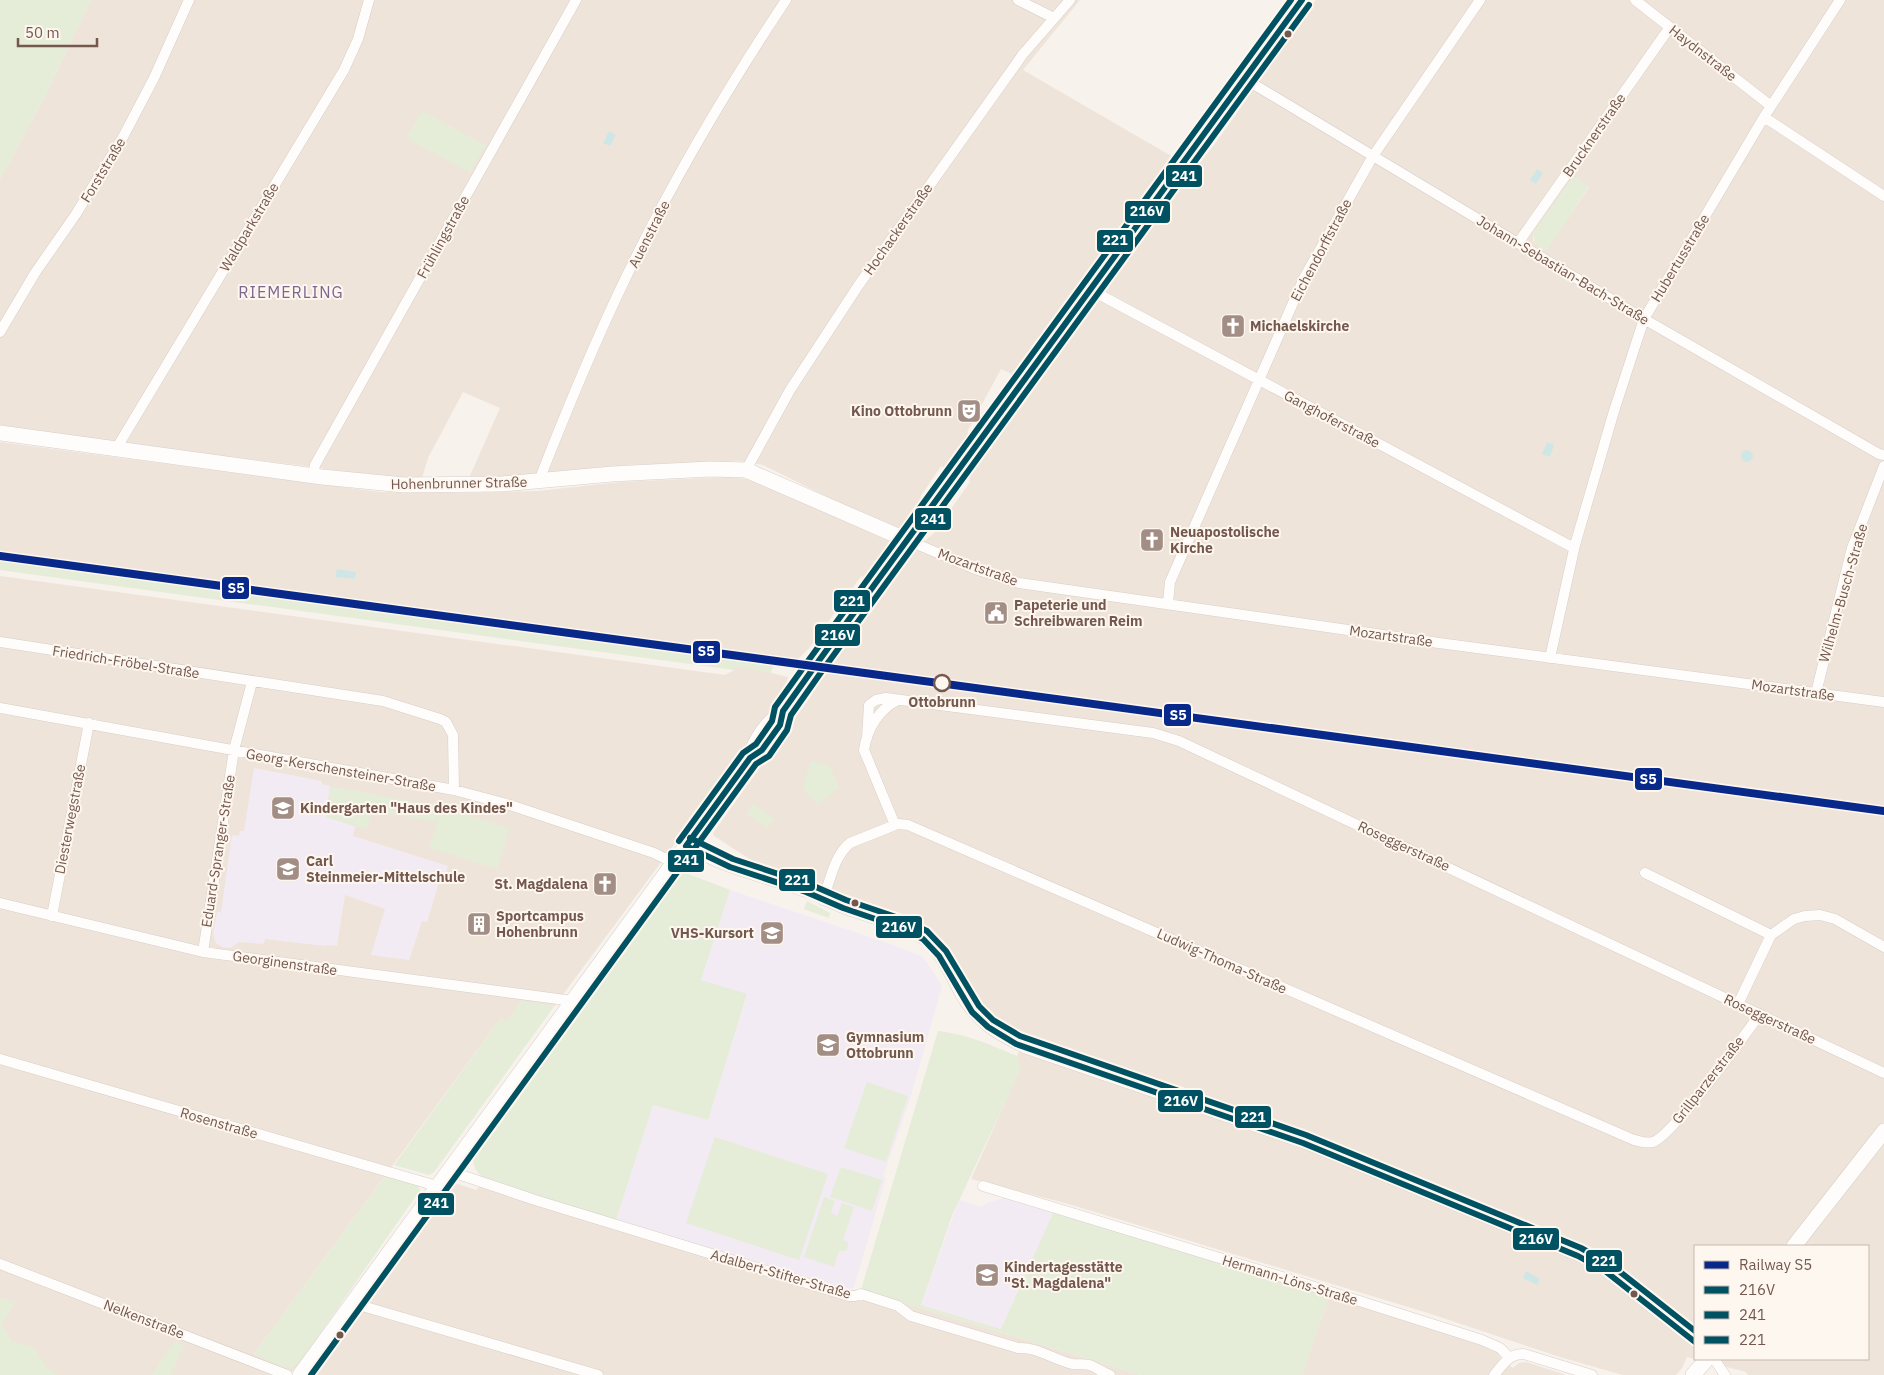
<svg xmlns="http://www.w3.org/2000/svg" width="1884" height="1375" font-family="'IBM Plex Sans',sans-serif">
<rect width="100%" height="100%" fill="#f7f2ec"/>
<path fill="#efe4da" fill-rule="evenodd" d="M91,0H1080L1023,70L1173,157L1048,330L1012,374L1001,369L967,432L972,436L948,469L941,466L920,497L925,500L903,531L840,503L763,465L740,461L627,465L530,475L469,478L500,408L463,392L428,458L422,478L368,475L298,465L113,443L0,425V179L43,100Z
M1316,0H1884V1375H1748L1746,1372L1696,1359H1868V1246H1695V1359L1687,1357L1682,1368L1676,1375H1623L1560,1357L1428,1313L1065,1203L971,1179L1020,1069L1017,1056L1024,1038L996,1022L984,1012L967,988L952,952L925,927L905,915L835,891L817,882L751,860L714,836L713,833L811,696L827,664L907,557L934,533L970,482L968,472L1016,405L1020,407L1055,357L1056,350L1089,306L1154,219L1168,204L1220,137ZM1573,177L1589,187L1546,251L1533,241V234Z
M0,442L380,492L463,493L537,491L620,482L727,477L747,479L772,486L894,543L868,581L861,576L810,647L798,659L0,551Z
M0,576L725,675L734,670L735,666L755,669L788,677L783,692L702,807L553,1008L552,1005L506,1022L501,1018L254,1354L290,1368L301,1361L289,1375H0Z
M486,1180L849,1290H861L1141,1375H313L406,1245L439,1196L450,1186L458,1184L476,1190Z
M1330,1294L1495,1349L1500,1357L1513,1368L1519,1363L1526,1362L1566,1375H1302Z"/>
<path fill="#f3ebf3" d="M254,768L322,781V784L330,786L326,817L355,826L353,836L448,866L443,883L439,882L427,922L422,921L409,960L371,955L385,909L345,895L337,946L325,945V946L265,939L264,944L239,942L230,948L222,947L216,943L213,934L217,912H221L232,835L239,836L240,831H244Z
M730,890L893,945L921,956L926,961L942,986L911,1096L883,1177L886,1178L854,1287L849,1290L616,1220L653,1105L708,1120L747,995L701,980Z
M1004,1198L1053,1213L1039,1246L1052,1252L1015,1298L1001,1329L921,1305L959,1200L982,1207L986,1203Z"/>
<path fill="#e5ecd8" d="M0,0H91L43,100L0,179Z
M422,111L486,145L470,173L406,138Z
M1573,176L1589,186L1546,252L1535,244L1533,234Z
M0,560L773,666L771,673L735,666L734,670L0,570Z
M811,761L830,766L839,788L818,805L802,788Z
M330,786L441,807L436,822L373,811L375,803H372L367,830L326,817Z
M754,804L775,819L767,828L746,814Z
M442,807L510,828L497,869L429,848Z
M683,872L730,890L701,980L747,994L708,1120L653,1105L616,1220L486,1180C475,1171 472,1166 473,1151Z
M807,901L830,913L829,918L804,909Z
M521,1001L552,1005L553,1008L434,1172L429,1175L394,1165L501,1018L506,1022Z
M938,1031C966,1034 991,1045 1017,1056L1021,1069L953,1213L921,1305L1001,1329L1053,1213L1330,1294L1302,1375H1141L861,1290Z
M867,1082L908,1096L886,1162L844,1148Z
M715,1137L828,1174L799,1260L686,1223Z
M841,1167L882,1180L872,1211L830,1197Z
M385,1176L418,1186L420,1190L301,1361L290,1368H284L254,1354Z
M824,1197L835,1201L831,1213L837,1216L842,1203L854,1207L843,1240L849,1243L846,1251H839L834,1267L804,1257Z
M0,1298L16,1302L2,1324L12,1341L34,1347L47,1368L59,1375H0Z
M174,1342L184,1345L171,1375H152Z"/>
<path fill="#cfe6e6" d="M609,131L616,135L610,146L603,143Z
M1537,169L1543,173L1536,184L1530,180Z
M1547,442L1554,445L1550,457L1542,454Z
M1741 456a6 6 0 1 1 12 0a6 6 0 1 1-12 0Z
M337,569L356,572L355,579L335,577Z
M1526,1271L1540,1279L1537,1285L1523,1278Z"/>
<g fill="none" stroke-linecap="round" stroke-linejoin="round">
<defs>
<path id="street" d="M1018,0L1054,18
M1635,0L1771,106
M1245,79L1644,319L1879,454L1884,455
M1764,117L1884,196
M1518,243L1670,27
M1089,289L1574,548
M0,332L35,273L76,214L123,137L154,78L189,0
M116,449L344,70L358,39L369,0
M746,470L790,390L858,286L1023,54L1070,0
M313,476L315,465L576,0
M540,482L542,473C566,412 591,351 619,292C667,190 724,93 786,0
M907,540L975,569L1019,583L1439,643L1884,702
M1168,603L1170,582L1304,278L1373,156L1480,0
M0,642L383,701L440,719L446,722L453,735L454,790
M1550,658L1575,545L1614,411L1644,319L1764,117L1840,0
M1816,693L1852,548L1884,466
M0,708L454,790L510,805L654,853L674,863
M867,738L869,705L876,700L886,698L1153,733L1179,741L1884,1073
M895,825L864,750C867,729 879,709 898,700
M686,846C725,870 765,877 806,892C821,898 834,905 848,910C873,919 901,925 923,939C940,951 949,974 959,992C976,1023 996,1035 1027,1049L1303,1143L1578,1256L1605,1271L1695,1342
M1645,873L1771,935
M823,900C830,881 834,856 850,843L895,825L899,824L908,825L1634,1140C1639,1141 1647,1144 1653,1142C1672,1136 1744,1036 1760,1014
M0,903L203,952L573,1001
M52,916L89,723
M203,952L234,750L252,682
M1738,1004L1771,935L1794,919L1805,916L1820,915L1835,919L1884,947
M0,1059L437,1186
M449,1171L535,1200L849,1296H855L861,1294L898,1306L911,1316L1018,1348C1039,1347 1053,1360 1073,1364C1080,1365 1086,1363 1092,1366C1099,1369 1103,1373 1110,1375
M983,1186L1328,1291L1482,1340L1500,1348L1509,1357
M0,1264L287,1375
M352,1303L598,1375
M1714,1359L1725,1375
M1494,1375C1504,1364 1508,1354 1524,1354L1592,1375"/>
<path id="secondary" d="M0,433L322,477L404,485L502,484L612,474L710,469L746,470L907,540
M750,758C755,739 768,722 783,711L1025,376L1302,0
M1794,1246L1884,1131
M300,1375L750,758L757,753
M1693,1375L1707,1359"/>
</defs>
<use href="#street" stroke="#d6cec9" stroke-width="11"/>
<use href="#secondary" stroke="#d6cec9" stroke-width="16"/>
<use href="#street" stroke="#fefdfc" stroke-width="10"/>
<use href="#secondary" stroke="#fefdfc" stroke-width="15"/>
<defs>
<path id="bus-1" d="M686,846L730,867L806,892L843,908L896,926L923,939L939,956L972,1012L988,1027L1016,1044L1303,1143L1578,1256L1605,1271L1695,1342
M686,846L750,758L762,750L780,725L783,711L815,666L1302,0"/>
<path id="bus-2" d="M311,1375L756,764L769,756L787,730L791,715L822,671L1309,5"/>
<path id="bus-3" d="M690,838L733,859L809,884L846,900L899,918L927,931L946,951L979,1006L993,1020L1020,1036L1306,1135L1581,1248L1610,1264L1695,1331
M679,841L743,753L756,744L772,721L775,707L808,661L1291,0"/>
</defs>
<use href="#bus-1" stroke="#fef7ef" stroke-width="10"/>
<use href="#bus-2" stroke="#fef7ef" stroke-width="10"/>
<use href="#bus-3" stroke="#fef7ef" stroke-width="10"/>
<use href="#bus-1" stroke="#005262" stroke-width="6"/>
<use href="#bus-2" stroke="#005262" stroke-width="6"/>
<use href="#bus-3" stroke="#005262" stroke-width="6"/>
<defs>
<path id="rail-1" d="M0,556L1884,811"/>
</defs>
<use href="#rail-1" stroke="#fef7ef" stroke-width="11"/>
<use href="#rail-1" stroke="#08298a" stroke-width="8"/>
</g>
<defs>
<symbol id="church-square" viewBox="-11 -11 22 22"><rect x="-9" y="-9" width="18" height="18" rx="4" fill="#a28e85" stroke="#fef7ef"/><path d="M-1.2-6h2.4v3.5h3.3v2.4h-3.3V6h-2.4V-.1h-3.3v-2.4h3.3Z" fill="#fff"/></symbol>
<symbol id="theatre-square" viewBox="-11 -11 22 22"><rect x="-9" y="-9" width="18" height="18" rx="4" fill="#a28e85" stroke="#fef7ef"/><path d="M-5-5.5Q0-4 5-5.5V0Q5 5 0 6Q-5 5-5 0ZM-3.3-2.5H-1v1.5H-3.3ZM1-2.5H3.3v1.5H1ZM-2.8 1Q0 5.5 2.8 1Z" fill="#fff"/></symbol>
<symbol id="civic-square" viewBox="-11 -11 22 22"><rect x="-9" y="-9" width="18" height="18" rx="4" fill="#a28e85" stroke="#fef7ef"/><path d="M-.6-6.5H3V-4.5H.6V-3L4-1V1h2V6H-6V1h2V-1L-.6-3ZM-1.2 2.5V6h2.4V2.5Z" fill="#fff"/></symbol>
<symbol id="school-square" viewBox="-11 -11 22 22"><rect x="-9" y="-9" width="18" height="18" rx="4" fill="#a28e85" stroke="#fef7ef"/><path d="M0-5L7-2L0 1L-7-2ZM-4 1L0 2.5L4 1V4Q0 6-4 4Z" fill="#fff"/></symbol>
<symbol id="building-square" viewBox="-11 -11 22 22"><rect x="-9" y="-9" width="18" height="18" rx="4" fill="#a28e85" stroke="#fef7ef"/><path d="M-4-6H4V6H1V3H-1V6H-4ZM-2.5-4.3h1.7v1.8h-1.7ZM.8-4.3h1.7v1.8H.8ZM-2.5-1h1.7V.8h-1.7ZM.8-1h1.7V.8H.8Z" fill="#fff"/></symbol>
</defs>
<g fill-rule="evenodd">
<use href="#church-square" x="1219" y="312" width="28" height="28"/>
<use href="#theatre-square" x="955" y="397" width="28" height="28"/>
<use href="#church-square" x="1138" y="526" width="28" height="28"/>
<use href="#civic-square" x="982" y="599" width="28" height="28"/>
<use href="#school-square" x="269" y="794" width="28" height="28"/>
<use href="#school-square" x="274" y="855" width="28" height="28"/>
<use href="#church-square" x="591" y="870" width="28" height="28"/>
<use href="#building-square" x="465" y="910" width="28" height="28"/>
<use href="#school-square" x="758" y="919" width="28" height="28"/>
<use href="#school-square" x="814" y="1031" width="28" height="28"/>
<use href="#school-square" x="973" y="1261" width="28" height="28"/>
</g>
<g fill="#74584e" stroke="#fef7ef" stroke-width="2">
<circle cx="1288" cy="34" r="4.5"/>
<circle cx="855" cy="903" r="4.5"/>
<circle cx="1634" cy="1294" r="4.5"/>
<circle cx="340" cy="1335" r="4.5"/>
</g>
<circle fill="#fef7ef" stroke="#74584e" stroke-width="2.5" cx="942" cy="683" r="8"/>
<g text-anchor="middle" stroke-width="4" stroke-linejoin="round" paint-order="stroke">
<g font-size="14" fill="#74584e" stroke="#fef7ef">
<text transform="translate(1703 53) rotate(38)" y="5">Haydnstraße</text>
<text transform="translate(1594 135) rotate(-55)" y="5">Brucknerstraße</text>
<text transform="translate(103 170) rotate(-59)" y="5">Forststraße</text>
<text transform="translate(249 227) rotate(-59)" y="5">Waldparkstraße</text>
<text transform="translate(898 229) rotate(-55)" y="5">Hochackerstraße</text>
<text transform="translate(649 234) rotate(-63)" y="5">Auenstraße</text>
<text transform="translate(443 237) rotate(-61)" y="5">Frühlingstraße</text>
<text transform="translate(1321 250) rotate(-62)" y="5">Eichendorffstraße</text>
<text transform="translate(1680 258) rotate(-59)" y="5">Hubertusstraße</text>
<text transform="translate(1563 270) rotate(31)" y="5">Johann-Sebastian-Bach-Straße</text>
<text transform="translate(1332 419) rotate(28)" y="5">Ganghoferstraße</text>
<text transform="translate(459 483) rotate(-1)" y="5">Hohenbrunner Straße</text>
<text transform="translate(978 567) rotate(20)" y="5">Mozartstraße</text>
<text transform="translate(1843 593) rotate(-74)" y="5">Wilhelm-Busch-Straße</text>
<text transform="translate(1391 636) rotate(8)" y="5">Mozartstraße</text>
<text transform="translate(126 662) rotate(9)" y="5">Friedrich-Fröbel-Straße</text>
<text transform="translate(1793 690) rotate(8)" y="5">Mozartstraße</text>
<text transform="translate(341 770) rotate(10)" y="5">Georg-Kerschensteiner-Straße</text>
<text transform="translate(70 819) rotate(-79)" y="5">Diesterwegstraße</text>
<text transform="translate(1404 846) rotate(25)" y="5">Roseggerstraße</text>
<text transform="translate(218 851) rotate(-81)" y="5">Eduard-Spranger-Straße</text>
<text transform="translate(1222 961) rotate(24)" y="5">Ludwig-Thoma-Straße</text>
<text transform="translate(285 963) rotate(8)" y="5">Georginenstraße</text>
<text transform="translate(1770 1019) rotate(25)" y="5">Roseggerstraße</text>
<text transform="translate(1708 1080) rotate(-52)" y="5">Grillparzerstraße</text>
<text transform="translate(219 1123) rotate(16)" y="5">Rosenstraße</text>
<text transform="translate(781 1274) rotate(16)" y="5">Adalbert-Stifter-Straße</text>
<text transform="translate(1290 1280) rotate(17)" y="5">Hermann-Löns-Straße</text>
<text transform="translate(144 1319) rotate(21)" y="5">Nelkenstraße</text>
</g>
<g font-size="14" font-weight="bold" fill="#74584e" stroke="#fef7ef" text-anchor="start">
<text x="1250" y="331">Michaelskirche</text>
<text x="952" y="416" text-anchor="end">Kino Ottobrunn</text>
<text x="1170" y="537">Neuapostolische<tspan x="1170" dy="16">Kirche</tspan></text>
<text x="1014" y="610">Papeterie und<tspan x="1014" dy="16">Schreibwaren Reim</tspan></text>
<text x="300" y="813">Kindergarten "Haus des Kindes"</text>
<text x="306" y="866">Carl<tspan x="306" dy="16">Steinmeier-Mittelschule</tspan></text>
<text x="588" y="889" text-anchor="end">St. Magdalena</text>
<text x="496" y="921">Sportcampus<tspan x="496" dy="16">Hohenbrunn</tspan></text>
<text x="754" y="938" text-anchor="end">VHS-Kursort</text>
<text x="846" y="1042">Gymnasium<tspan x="846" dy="16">Ottobrunn</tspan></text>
<text x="1004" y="1272">Kindertagesstätte<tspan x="1004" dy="16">"St. Magdalena"</tspan></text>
</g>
<g font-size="14" font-weight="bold" fill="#74584e" stroke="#fef7ef">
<text x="942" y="707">Ottobrunn</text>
</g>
<g font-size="16" letter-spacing="1" fill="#7e668f" stroke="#fef7ef">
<text x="291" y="298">RIEMERLING</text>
</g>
</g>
<g stroke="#fef7ef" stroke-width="2">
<rect x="1165" y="164" width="38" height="24" rx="5" fill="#005262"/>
<rect x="1124" y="200" width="47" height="24" rx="5" fill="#005262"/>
<rect x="1096" y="229" width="38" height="24" rx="5" fill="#005262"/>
<rect x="914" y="507" width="38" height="24" rx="5" fill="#005262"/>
<rect x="221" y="576" width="29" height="24" rx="5" fill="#08298a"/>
<rect x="833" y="589" width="38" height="24" rx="5" fill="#005262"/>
<rect x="814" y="623" width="47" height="24" rx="5" fill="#005262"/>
<rect x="692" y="640" width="29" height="24" rx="5" fill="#08298a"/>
<rect x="1163" y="703" width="29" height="24" rx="5" fill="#08298a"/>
<rect x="1634" y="767" width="29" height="24" rx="5" fill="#08298a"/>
<rect x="667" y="849" width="38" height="24" rx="5" fill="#005262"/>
<rect x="778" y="868" width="38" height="24" rx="5" fill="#005262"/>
<rect x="875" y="915" width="48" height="24" rx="5" fill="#005262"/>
<rect x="1157" y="1089" width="47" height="24" rx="5" fill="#005262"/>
<rect x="1234" y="1105" width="38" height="24" rx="5" fill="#005262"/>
<rect x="417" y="1192" width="38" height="24" rx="5" fill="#005262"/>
<rect x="1512" y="1227" width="48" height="24" rx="5" fill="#005262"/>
<rect x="1585" y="1249" width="38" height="24" rx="5" fill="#005262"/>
</g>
<g font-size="14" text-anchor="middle" font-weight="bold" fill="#fff">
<text x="1184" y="181">241</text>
<text x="1147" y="216">216V</text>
<text x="1115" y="245">221</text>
<text x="933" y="524">241</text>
<text x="236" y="593">S5</text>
<text x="852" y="606">221</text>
<text x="838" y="640">216V</text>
<text x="706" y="656">S5</text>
<text x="1178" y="720">S5</text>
<text x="1648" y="784">S5</text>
<text x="686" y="865">241</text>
<text x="797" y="885">221</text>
<text x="899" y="932">216V</text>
<text x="1181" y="1106">216V</text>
<text x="1253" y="1122">221</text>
<text x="436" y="1208">241</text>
<text x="1536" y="1244">216V</text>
<text x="1604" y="1266">221</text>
</g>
<rect x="1694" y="1245" width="175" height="115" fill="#fef7ef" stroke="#c7b7af"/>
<rect x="1704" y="1261" width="25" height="8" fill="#08298a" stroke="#c7b7af"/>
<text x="1739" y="1270" font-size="15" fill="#74584e">Railway S5</text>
<rect x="1704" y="1286" width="25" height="8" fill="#005262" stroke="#c7b7af"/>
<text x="1739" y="1295" font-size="15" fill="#74584e">216V</text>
<rect x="1704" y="1311" width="25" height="8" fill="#005262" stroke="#c7b7af"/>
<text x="1739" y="1320" font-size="15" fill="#74584e">241</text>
<rect x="1704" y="1336" width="25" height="8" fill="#005262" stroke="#c7b7af"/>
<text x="1739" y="1345" font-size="15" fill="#74584e">221</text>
<path d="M18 38v8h79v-8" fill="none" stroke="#74584e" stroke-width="2.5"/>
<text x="25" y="38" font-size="15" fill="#74584e" stroke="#fef7ef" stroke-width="4" paint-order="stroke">50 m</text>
</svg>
